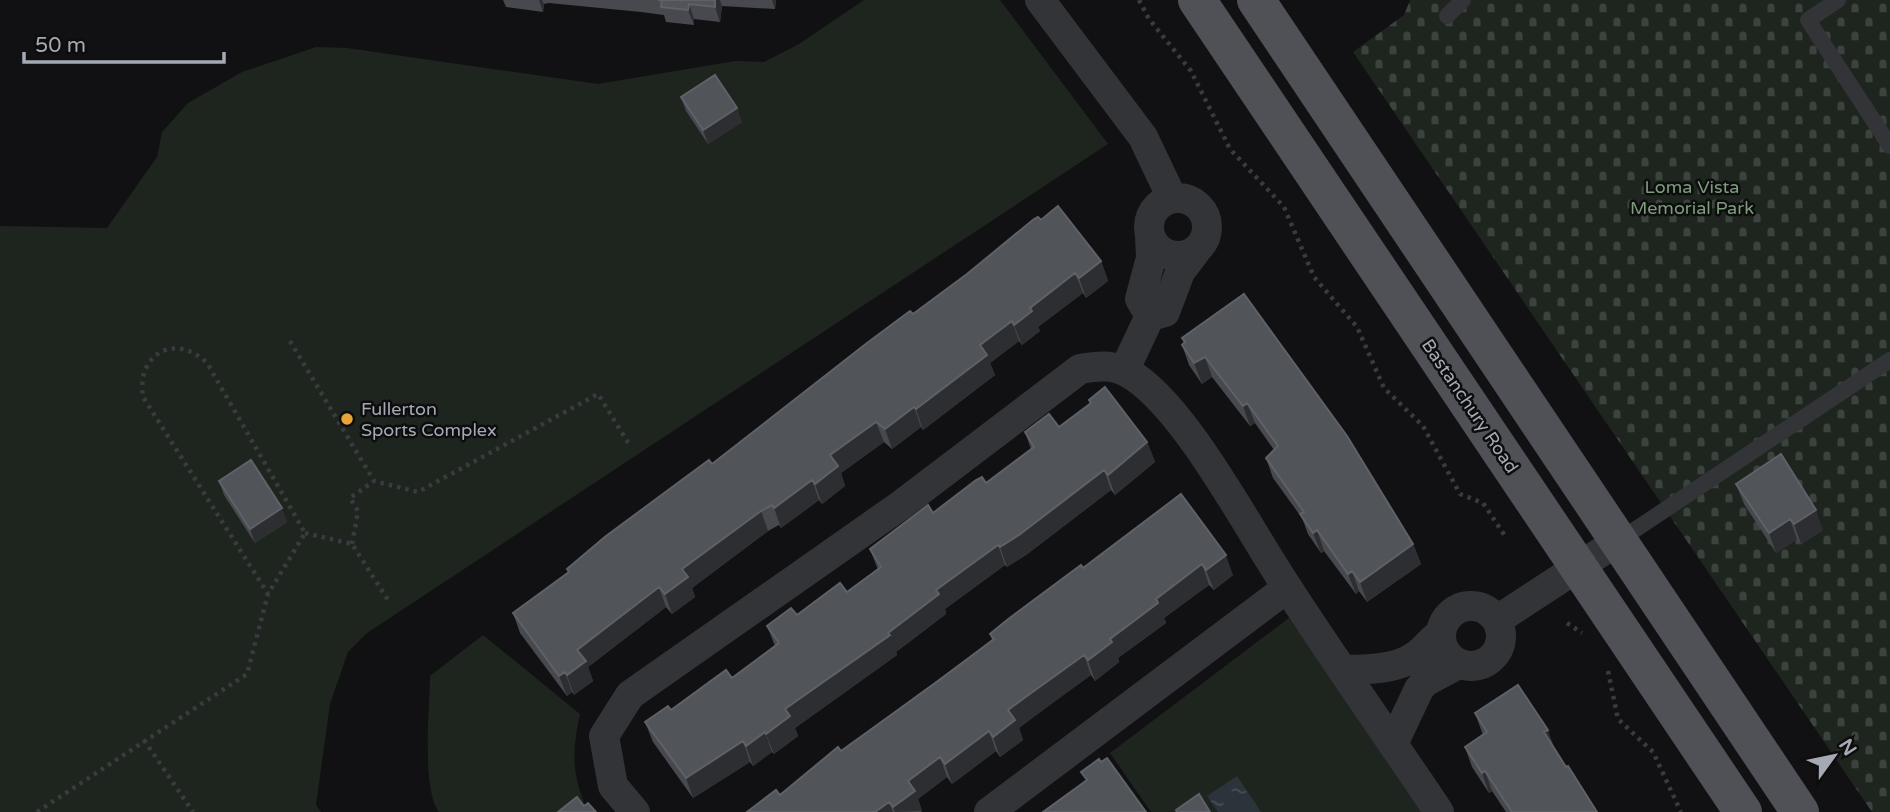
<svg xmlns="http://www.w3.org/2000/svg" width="1890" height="812" font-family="'Varela Round',sans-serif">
<defs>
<pattern id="cemetery-stones" width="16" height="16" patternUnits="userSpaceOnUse" patternTransform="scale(1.75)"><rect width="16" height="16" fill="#1e251f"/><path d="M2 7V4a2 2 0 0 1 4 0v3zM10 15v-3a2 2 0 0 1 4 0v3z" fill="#3c423d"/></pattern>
<pattern id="water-ripples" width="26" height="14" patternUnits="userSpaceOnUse" patternTransform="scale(1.75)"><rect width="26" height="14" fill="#2c343b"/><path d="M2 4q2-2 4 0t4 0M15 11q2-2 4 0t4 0" fill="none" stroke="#484f55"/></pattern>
</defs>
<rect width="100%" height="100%" fill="#111113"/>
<path fill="#1e251f" d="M864,0H1000L1108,144L367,633L348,652L330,704L316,805L321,812H0V226L107,228L157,157L162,132L188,103L242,72L316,47L347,48L598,84L735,61L764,62L799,44Z
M1289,618L1426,812H1151L1110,753Z
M483,635L580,714C573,746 571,771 584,802L573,812H439C421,788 430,707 430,676Z"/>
<path fill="url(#cemetery-stones)" d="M1410,0H1890V812H1872L1353,52L1404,15Z"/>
<path fill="url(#water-ripples)" d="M1237,776L1261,812H1218L1207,796Z"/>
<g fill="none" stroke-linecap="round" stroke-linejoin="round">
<path stroke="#393b3f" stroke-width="4.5" stroke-dasharray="3.5 5" stroke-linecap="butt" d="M1139,0L1149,19L1191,71L1230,149L1284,207L1314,277L1357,327L1384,388L1423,426L1460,494L1483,503L1505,536
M290,341L374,481L418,492L598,394L629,444
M305,533L352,544L388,600
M352,544L358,511L350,498L374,481
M1567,623L1582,633
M1608,671L1618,719L1653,752L1681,812
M144,740L193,812
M37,812L247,674L268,594L305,533L207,363C175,332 136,354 143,397L268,594"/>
<path stroke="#333438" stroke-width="16" d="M1838,0L1808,20L1890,146
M1447,16L1463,0
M1618,541L1890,360"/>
<path stroke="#333438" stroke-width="30" d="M1040,0L1143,137L1172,198
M1149 227a29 29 0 1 1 58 0a29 29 0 1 1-58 0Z
M1150,316L1140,299L1151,258L1150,235
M1150,316L1165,312L1180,272L1196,251
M1124,371L1150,316
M1441 636a30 30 0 1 1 60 0a30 30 0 1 1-60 0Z
M1497,620L1618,541
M1343,670C1366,669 1396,670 1415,656C1425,650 1430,640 1440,634
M1393,744L1419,689L1425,682L1458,664
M635,812L613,786L604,736L630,695L901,505L1080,369C1101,365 1116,364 1135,377C1189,414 1249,530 1287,587C1336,663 1389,737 1439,812
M989,812L1287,588"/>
<path stroke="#4f5156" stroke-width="38" d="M1197,0L1743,812
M1256,0L1800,812"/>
</g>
<path fill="#47494e" d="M503,0H776L775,9L722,6L720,22L694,19V25L666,22L664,15L641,12L549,3L544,4L543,12L506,7Z
M681,97L742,122L708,144L686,111Z
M1041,220L1101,261L1108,281L1086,298L1083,293L1038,327L1040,331L1022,345L1019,341L990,363L995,375L923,430L921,427L892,449L884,442L841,473L845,486L822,504L819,500L781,528L779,525L768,531L692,588L695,597L672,614L666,607L588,667L593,681L574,695L572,692L567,696L520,633L513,613L568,572L567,569L712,464Z
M1244,294L1413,544L1421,564L1367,602L1359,591L1356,594L1324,551L1321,553L1308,534L1302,518L1273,478L1266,458L1274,450L1255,423L1250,426L1212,377L1202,384L1189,365L1182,345L1184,343L1182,338Z
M1089,400L1147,442L1155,462L1115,495L1111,490L1026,555L1007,567L1005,565L945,609L946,614L896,652L897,655L795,728L798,736L774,754L772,752L753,766L750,762L693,798L653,742L645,722L732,678L775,646L767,626L797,615L847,592L878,570L870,549L986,483L1031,449L1025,432L1059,427L1090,404Z
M219,481L287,522L255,543L224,495Z
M1736,484L1823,530L1801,544L1797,539L1776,553L1744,504Z
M1181,494L1233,575L1214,590L1209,585L1164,618L1166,623L1118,658L1119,662L1095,681L1091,675L1034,716L1019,728L1023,740L1000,757L996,751L952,784L947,777L918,799L922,811L921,812H747L780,795L841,751L992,640L990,634L1083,568Z
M1475,713L1555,750L1597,812H1506L1492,791L1489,793L1472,767L1465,747L1483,735Z"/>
<path fill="#2d2e32" d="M539,0H542L544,4L543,12Z
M715,0H720L722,6L720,22L715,7Z
M772,0H776L775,9Z
M689,4L694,19V25L688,10Z
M737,108L742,122L708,144L703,130Z
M1101,261L1108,281L1086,298L1079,278Z
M1075,273L1083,293L1038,327L1040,331L1022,345L1014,325L1030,308Z
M1012,321L1019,341L990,363L995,375L923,430L916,409L980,345Z
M1205,357L1212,377L1202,384L1194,363Z
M1247,403L1255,423L1250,426L1243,406Z
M914,407L921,427L892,449L885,429Z
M876,422L884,442L841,473L845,486L822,504L815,484L830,455Z
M1147,442L1155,462L1115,495L1108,475Z
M1104,470L1111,490L1026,555L1007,567L1000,547Z
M812,480L819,500L781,528L774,508Z
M282,508L287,522L255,543L250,529Z
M1816,510L1823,530L1801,544L1794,524Z
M761,511L768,531L692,588L695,597L672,614L665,594L682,569Z
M1790,519L1797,539L1776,553L1769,533Z
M1317,530L1324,551L1321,553L1313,533Z
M1413,544L1421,564L1367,602L1360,582Z
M998,545L1005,565L945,609L946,614L896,652L897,655L795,728L798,736L774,754L766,734L785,709L888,633L936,590Z
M1226,555L1233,575L1214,590L1206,570Z
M1202,564L1209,585L1164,618L1166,623L1118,658L1119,662L1095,681L1088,660L1110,639L1156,599Z
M1352,571L1359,591L1356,594L1348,574Z
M659,587L666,607L588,667L593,681L574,695L567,675L577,650Z
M1084,655L1091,675L1019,728L1023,740L1000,757L993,737L1008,710Z
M565,672L572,692L567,696L559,676Z
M1548,730L1555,750L1544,732Z
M989,731L996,751L952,784L945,764Z
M765,732L772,752L753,766L746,746Z
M743,741L750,762L693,798L686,778Z
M940,757L947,777L918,799L922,811L895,812L893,807L908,781Z
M1485,771L1492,791L1489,793L1482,773Z
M889,802L893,812H875Z"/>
<path fill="#515459" stroke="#5e6167" stroke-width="2" d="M658,0H715V7L689,4L688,10L661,7L662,0Z
M715,75L737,108L703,130L681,97Z
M1058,206L1101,261L1079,278L1075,273L1030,308L1032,311L1014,325L1012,321L980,345L987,355L916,409L914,407L885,429L876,422L830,455L838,466L815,484L812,480L774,508L772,505L761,511L682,569L688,577L665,594L659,587L577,650L586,661L567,675L565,672L559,676L513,613L569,572L567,569L606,536L709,460L712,464L867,343L910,311L913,314L967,274L1034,219L1038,217L1041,220Z
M1244,294L1347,436L1413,544L1360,582L1352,571L1348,574L1317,530L1313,533L1300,514L1304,512L1266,458L1278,446L1247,403L1243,406L1205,357L1194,363L1182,345L1185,342L1182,338Z
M1105,387L1147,442L1108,475L1104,470L1019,535L1000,547L998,545L936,590L939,594L888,633L890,635L785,709L790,716L766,734L765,732L746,746L743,741L686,778L645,722L668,706L671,710L726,670L732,678L779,643L767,626L791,608L797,615L840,583L847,592L881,567L870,549L928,505L933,513L976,480L982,477L986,483L1034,447L1025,432L1049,414L1059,427L1091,403L1089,400Z
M1781,454L1816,510L1794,524L1790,519L1769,533L1736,484Z
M251,460L282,508L250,529L219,481Z
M1181,494L1226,555L1206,570L1202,564L1156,599L1158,603L1110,639L1112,642L1088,660L1084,655L1027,696L1008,710L1015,720L993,737L989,731L945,764L940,757L908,781L915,791L893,807L889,802L875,812H747L776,790L780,795L838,747L841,751L938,681L994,639L990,634L1007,620L1081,565L1083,568Z
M1518,685L1548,730L1544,732L1566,767L1568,766L1597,812H1512L1485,771L1482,773L1465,747L1487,732L1475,713Z
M1107,758L1146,812H1043L1087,780L1081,772L1099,759L1101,762Z
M1199,794L1210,812H1177L1176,810Z
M577,797L584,806L588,803L596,812H558Z"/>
<circle fill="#e6a536" stroke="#0d0d0e" stroke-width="2.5" cx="347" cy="419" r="7"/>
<g text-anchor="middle" stroke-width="5" stroke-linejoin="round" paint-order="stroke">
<g font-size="18" fill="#7c9d7c" stroke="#0d0d0e">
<text x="1692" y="193">Loma Vista<tspan x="1692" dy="21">Memorial Park</tspan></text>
</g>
<g font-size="18" fill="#a4a9b3" stroke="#0d0d0e">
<text transform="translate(1470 406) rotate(56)" y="6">Bastanchury Road</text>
</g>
<g font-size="18" fill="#a4a9b3" stroke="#0d0d0e" text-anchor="start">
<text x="361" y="415">Fullerton<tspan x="361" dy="21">Sports Complex</tspan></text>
</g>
</g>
<g transform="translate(1834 756) rotate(57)" stroke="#0d0d0e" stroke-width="5" paint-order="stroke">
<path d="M0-5L12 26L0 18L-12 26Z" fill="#a4a9b3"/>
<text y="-10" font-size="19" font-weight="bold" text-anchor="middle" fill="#a4a9b3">N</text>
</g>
<path d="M24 52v10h200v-10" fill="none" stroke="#a4a9b3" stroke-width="3.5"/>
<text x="35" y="52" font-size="21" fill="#a4a9b3" stroke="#0d0d0e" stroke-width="5" paint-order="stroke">50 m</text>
</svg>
